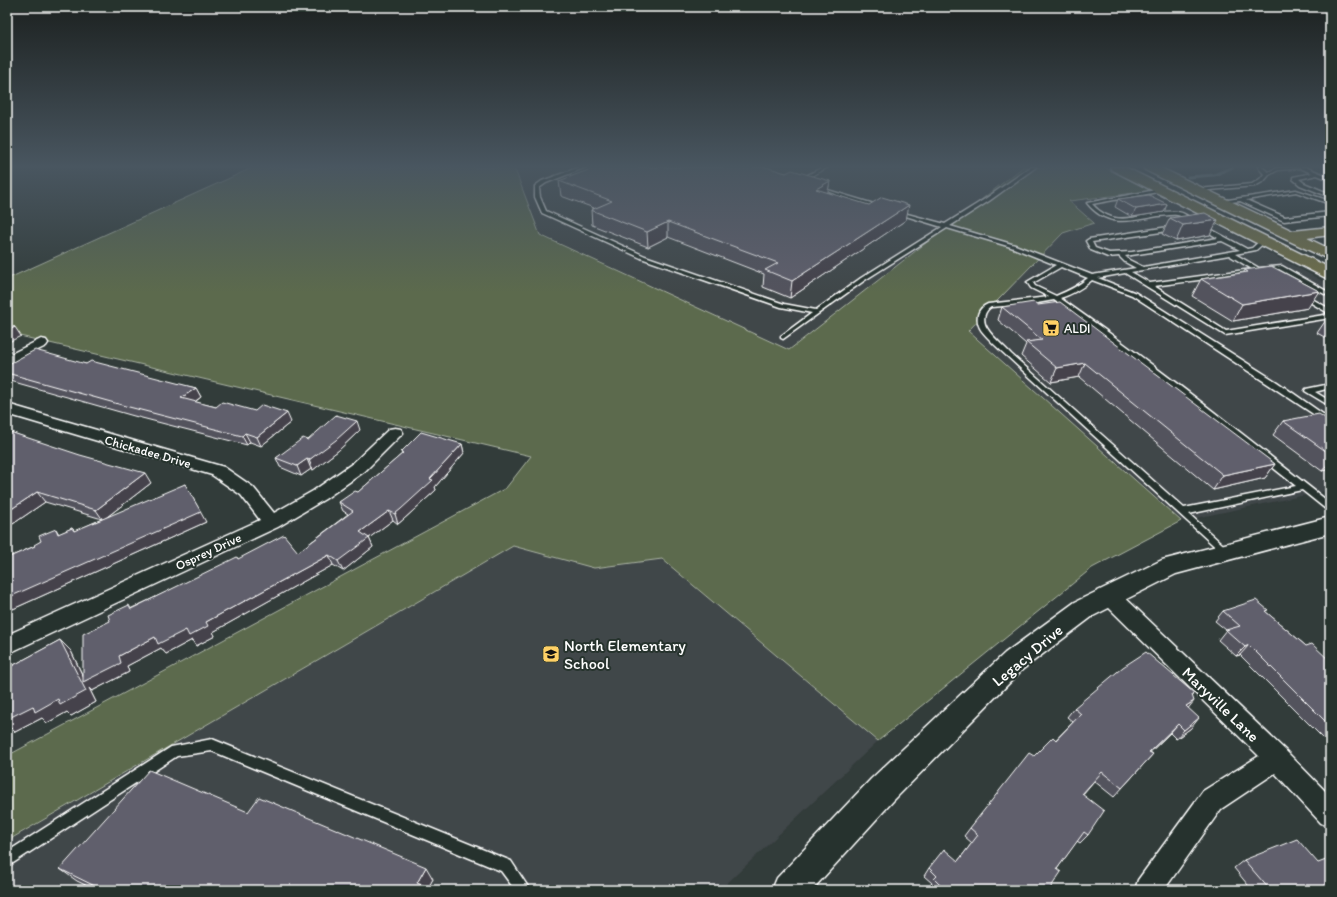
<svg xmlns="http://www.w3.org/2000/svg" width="1337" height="897" font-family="Itim,sans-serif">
<rect width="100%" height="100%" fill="#323c3a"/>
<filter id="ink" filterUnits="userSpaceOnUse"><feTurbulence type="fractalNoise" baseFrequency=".025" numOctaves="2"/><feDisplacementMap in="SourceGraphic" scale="8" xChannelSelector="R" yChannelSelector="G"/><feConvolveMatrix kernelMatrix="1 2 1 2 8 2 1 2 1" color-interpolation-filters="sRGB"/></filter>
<g filter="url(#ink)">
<path fill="#404649" d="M514,167H1023L789,350L540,234Z
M1151,191L1330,285V490L1181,521L968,331L1063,233L1094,223L1068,201Z
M513,546L594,568L661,559L878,741L720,890H7V841Z"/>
<path fill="#5b6b4d" stroke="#adb5a6" d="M254,167H514L540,235L789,350L1023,167H1104L1151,191L1069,201L1094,223L1063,233L968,331L1181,521L1092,568L878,741L662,559L594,568L513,546L7,841V756L506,488L531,456L7,333V279Z"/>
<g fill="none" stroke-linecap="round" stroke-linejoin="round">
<path stroke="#8fa3a6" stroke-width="3" d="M1188,177L1214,175L1233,167"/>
<defs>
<path id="service" d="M580,167H586L546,183L539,188L540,197L546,211L645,256L784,304L816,310L861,278L942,227L896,213V211L945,224L985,199L1031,167H1036L989,201L950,226L1015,245L1092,275L1136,268L1125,262L1119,256L1108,257L1091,250L1086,241L1089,239L1175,226L1178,228L1175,230L1092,242L1095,248L1109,253L1132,252L1218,238L1201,228V226L1203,225L1247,249L1252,248L1262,239H1266V241L1256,250L1235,254L1259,268L1282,266L1330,293V297L1279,269L1154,286L1226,331L1330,314V318L1225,335L1125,273L1098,278L1136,293L1277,382L1330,419V425L1271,386L1132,295L1092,280C1082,288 1073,294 1060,298C1153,363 1241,433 1330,503V511L1327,510L1302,490L1189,514L1231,552L1229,554L1226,556L1223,554L1007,356C1001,351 982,333 980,328C975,318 978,308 988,304L1049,297L1031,288L1027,282L1056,265L1011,247L947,228L865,280L783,339L781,338V336L812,313L781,307L641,258L542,213L535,197V186L542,181ZM1222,241L1240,250L1143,267L1129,260L1125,256ZM1229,255L1252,269L1150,283L1131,272ZM1061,267L1088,278C1078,286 1068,291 1056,296L1035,286L1033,283ZM1054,300L1158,376L1296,486L1184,508L1011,354C1004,346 993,338 987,328C982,321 984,311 991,307L1031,304Z
M823,167H828L802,181L798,180Z
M1258,167H1262L1268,172L1277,168L1305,167L1330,177V180L1317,175L1299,179L1304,183L1330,194V197L1300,185L1293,179V177L1312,173L1300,168L1278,170L1269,175L1264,181L1255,186L1198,191L1196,190L1198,189L1252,184L1260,179L1264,174Z
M817,188H821L884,207L879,208L817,190Z
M1161,189H1163V191L1092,204C1119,234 1146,208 1177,212C1183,212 1189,217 1194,220V222C1187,222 1183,216 1177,215C1171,214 1164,216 1158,216C1130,221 1107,228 1087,203Z
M1296,190L1330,201V204L1296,192L1246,200L1285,217L1330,212V216L1284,221L1240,201L1221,203L1219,202L1221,201Z
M1303,294L1330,309V314L1301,297L1300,296Z
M1330,384V388L1315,392L1330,401V406L1305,391L1306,389Z
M212,739L511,861L530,890H515L501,871L212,751L177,756L7,867V852L171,747Z"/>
<path id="minor" d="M41,339L46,340L48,343L46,346L7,365V356Z
M7,404L224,467L253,487L274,513L313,491L353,463L389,429L395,428L401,429L403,433L365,471L325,499L278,527L7,654V635L260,520L241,495L212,475L7,414Z
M1110,588L1117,590L1285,750L1330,796V827L1321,823L1275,773L1221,809L1164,890H1135L1138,880L1203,791L1259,756L1103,602L1100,596L1103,590Z"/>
<path id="tertiary" d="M1330,517V533L1176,574L1093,616L1023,669L893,801L812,890H772L777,878L871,779L1005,653L1075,602L1162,560Z"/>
<path id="primary" d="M1110,167H1125L1330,268V279L1324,277L1112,170Z
M1143,167H1159L1293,231L1330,227V235L1307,238L1330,249V260L1285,239L1145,170Z"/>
</defs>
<use href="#service" stroke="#fff" stroke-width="3"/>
<use href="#minor" stroke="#fff" stroke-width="3"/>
<use href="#tertiary" stroke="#fff" stroke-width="3"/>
<use href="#primary" stroke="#fff" stroke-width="3"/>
<use href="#service" fill="#26332d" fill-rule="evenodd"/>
<use href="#minor" fill="#26332d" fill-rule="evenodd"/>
<use href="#tertiary" fill="#26332d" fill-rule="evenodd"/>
<use href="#primary" fill="#71704a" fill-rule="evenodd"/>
</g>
<path fill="#53525d" stroke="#fff" d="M786,173L830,181L828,192L906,220L790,298L763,287L764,274L668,237L648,247L592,225L591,210L594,208L561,196L559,181Z
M1118,199L1167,204L1164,212L1132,217L1115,207Z
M1170,218L1210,235L1176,241L1162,234Z
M1245,270L1308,308L1233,321L1192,296L1201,279L1244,272Z
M1038,305L1275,464L1265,478L1213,490L1079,377L1051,382L1021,356L1026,344L998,320L1002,307Z
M1330,319V340L1317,333L1326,320Z
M86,364L196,388L201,397L195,402L216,407L291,422L261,446L250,442L247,445L134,416L7,380V365Z
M1283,421H1330V469L1322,471L1273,435Z
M360,430L339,450L313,470L311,469L301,476L280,467L276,458L308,440Z
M7,431L151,483L107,517L206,522L13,609L11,606L7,608V558L35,546L56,529L59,534L72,528L75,531L102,519L45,502L7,528Z
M462,444L464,453L435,487L436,490L404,519L398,524L393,520L369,538L373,547L343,571L333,565L213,632L215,636L196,646L192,640L166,654L161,648L127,666L129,672L92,691L89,688L96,702L71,716L67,712L47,723L42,718L15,732L11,728L7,730V663L9,662L12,666L60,640L71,651L83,676L110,621L132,608L238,559L298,552L348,514L343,511L339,502L358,492L402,454L401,452Z
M1223,611L1266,612L1306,646L1330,661V745L1240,655L1236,656L1218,640L1226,630L1215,621Z
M1192,695L1188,708L1191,728L1176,739L1170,733L1150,752L1153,754L1114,797L1094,781L1083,794L1088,835L1080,843L1077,841L1057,869L1049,890H932L929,887L932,883L924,876L929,868L958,861L972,843L964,836L970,828L1073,722L1067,717L1074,708Z
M248,812L433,879L428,887L434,890H96L77,881L60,869Z
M1244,860L1318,863L1330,890H1252L1234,868Z"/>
<path fill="#44424c" stroke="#fff" d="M830,181L827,196L816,189Z
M1167,204L1164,212L1132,217L1136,209Z
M909,205L906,220L790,298L792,281Z
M1218,220L1210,235L1176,241L1183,225Z
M668,222V237L648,247L647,232Z
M1319,291L1308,308L1233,321L1242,304Z
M15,327L21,336L7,343V331Z
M1085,363L1079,377L1051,382L1057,368Z
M196,388L201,397L186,408L181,398Z
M287,413L291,422L261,446L257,437Z
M357,421L360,430L339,450L313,470L309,460Z
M245,433L250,442L247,445L242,436Z
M462,444L464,453L435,487L436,490L404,519L398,524L395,514L430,479Z
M307,459L311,469L301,476L297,466Z
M1330,461V469L1322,471Z
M1275,464L1265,478L1213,490L1223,475Z
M145,473L151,483L103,520L96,510Z
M185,484L206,522L13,609L11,606L7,608V598Z
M37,492L45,502L7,528V512Z
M389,511L393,520L369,538L373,547L343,571L338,561L360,532Z
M329,555L333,565L213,632L215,636L196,646L192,640L166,654L161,648L127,666L129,672L92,691L89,688L96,702L71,716L67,712L47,723L42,718L15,732L11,728L7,730V719L60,640L71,651L85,681L119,656L155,637L186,630L206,622Z
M1249,645L1240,655L1236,656L1245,647Z
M1194,701L1186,711V706Z
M1199,718L1191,728L1176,739L1184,730Z
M1178,724L1170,733L1141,761L1149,752Z
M426,867L433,879L427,890L417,883Z"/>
<path fill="#615f6c" stroke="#fff" d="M596,167H766L786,173L792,170L830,181L816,189L869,205L882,197L909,205L792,281L765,270L778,263L668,222L647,232L591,210L612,201L559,181Z
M1149,195L1167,204L1136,209L1118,199Z
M1205,213L1218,220L1183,225L1170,218Z
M1271,266L1319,291L1242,304L1201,279L1248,272L1245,270Z
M1034,302L1038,305L1060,302L1275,464L1223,475L1085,363L1057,368L1026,342L1042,340L1002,307Z
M7,325L15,327L7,331Z
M35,350L86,364L91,361L196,388L181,398L216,407L222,402L255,411L262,405L287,413L257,437L245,433L242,436L129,407L7,373V365Z
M1319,414L1330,421V454L1283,421Z
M336,415L357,421L336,440L309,460L307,459L297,466L276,458L303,438L308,440Z
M7,431L80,455L145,473L96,510L37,492L7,512Z
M421,432L462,444L430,479L433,480L401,509L395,514L389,511L360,532L369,538L338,561L329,555L206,622L208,626L189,636L186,630L158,644L155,637L119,656L121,663L83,682V634L110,621L108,615L129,605L131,609L237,557L238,559L284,535L298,552L353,511L339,502L355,491L358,492L403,453L401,452Z
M185,484L201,512L7,598V558L35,546L34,545L41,541L39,536L56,529L58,534L72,528L74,531Z
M1256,600L1268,610L1265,611L1306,646L1312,644L1330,661V726L1249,645L1245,647L1226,630L1240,626L1223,611Z
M60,640L86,691L60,705L58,699L35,712L33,706L7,719V663L9,662L10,667Z
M1146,652L1194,693L1192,695L1194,701L1186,706L1199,718L1184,730L1178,724L1149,752L1153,754L1122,788L1102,772L1082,794L1104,811L1088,835L1084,832L1057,869L1061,872L1049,890H945L934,879L937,876L929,868L944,849L958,861L978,835L970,828L1029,753L1034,756L1053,737L1056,740L1081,714L1074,708L1123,667Z
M149,770L248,812L259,797L426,867L417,883L434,890H103L60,869Z
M1297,839L1318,863L1326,860L1330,864V890H1270L1244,860Z"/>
</g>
<linearGradient id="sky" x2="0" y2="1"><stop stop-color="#1c2120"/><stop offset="0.57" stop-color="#495660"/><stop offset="1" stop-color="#495660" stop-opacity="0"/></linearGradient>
<rect width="1337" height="292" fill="url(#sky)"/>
<defs>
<symbol id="supermarket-square" viewBox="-11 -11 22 22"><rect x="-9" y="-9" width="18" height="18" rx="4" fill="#ffd166" stroke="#26332d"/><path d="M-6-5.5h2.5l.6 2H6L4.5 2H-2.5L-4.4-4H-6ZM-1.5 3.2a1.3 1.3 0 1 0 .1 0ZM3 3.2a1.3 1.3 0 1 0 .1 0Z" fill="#111"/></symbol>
<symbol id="school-square" viewBox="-11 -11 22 22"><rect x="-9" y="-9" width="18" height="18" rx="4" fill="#ffd166" stroke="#26332d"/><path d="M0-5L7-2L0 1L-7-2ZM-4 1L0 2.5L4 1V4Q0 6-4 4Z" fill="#111"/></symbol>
</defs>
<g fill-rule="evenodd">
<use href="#supermarket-square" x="1041" y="318" width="20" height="20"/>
<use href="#school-square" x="541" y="644" width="20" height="20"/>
</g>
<g text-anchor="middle" stroke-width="4" stroke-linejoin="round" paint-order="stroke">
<g font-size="13" fill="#fff" stroke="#26332d" text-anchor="start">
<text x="1064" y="333">ALDI</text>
</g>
<g font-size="13" fill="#fff" stroke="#26332d">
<text transform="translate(148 451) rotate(16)" y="5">Chickadee Drive</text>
<text transform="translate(208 551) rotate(-25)" y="5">Osprey Drive</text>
</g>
<g font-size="16" fill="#fff" stroke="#26332d" text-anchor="start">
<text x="564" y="651">North Elementary<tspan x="564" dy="18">School</tspan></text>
</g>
<g font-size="16" fill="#fff" stroke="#26332d">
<text transform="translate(1027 655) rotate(-40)" y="6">Legacy Drive</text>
<text transform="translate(1221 704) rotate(44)" y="6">Maryville Lane</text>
</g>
</g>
<rect width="1337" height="897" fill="none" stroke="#26332d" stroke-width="24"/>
<rect x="12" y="12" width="1313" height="873" fill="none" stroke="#fff" stroke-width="1.5" filter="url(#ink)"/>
</svg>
